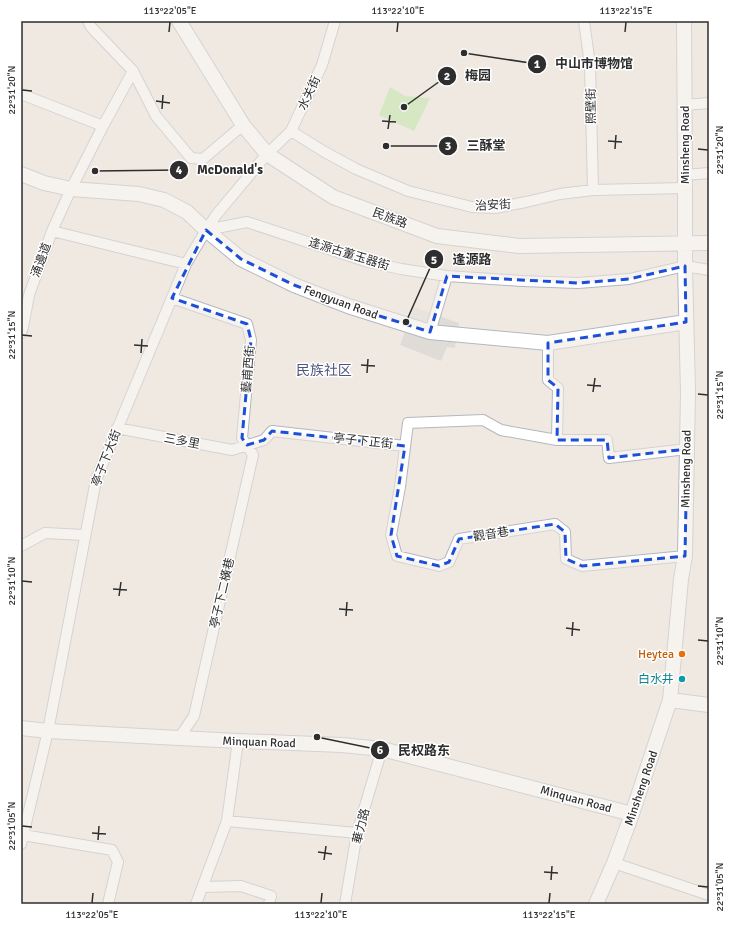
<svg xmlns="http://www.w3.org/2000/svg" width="730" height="925" font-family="Signika,'Noto Sans SC',sans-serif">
<rect width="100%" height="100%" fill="#efe9e1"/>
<path fill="#b6e59e" d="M390,87L405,96L430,98L414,131L379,115Z"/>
<path fill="#dfdcd8" d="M414,307L459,323L455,348L447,347L441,361L400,345Z"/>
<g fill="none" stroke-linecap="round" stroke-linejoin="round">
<defs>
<path id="street" d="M88,21L91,27L133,71L156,116L191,158L203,159L243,125
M584,21L590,65L593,190
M21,94L103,126
M685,105L709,103
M291,131L323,151L356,169L408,191L472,207L495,208L526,202L560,194L593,190L685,188
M685,175L709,173
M206,230L247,222L368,262L401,269L447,276L522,281L578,283L629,279L685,266L709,270
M52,231L186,264
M172,298L247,324L251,340L242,438L253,455L194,716L179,738
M430,332L447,276
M21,333L23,327L29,295L52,231L71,189L103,126L133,71
M548,343V380L558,388L557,440
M117,428L232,450L264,440L272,431L405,446
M21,546L45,533L85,535
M685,556L582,566L566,559L565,532L555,524L459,539L449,562L439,566L397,556L391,535L400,487L408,423L483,420L501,430L557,440H607L609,458L687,449
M227,821L357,833
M23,835L112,850L118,862L108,904
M21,844L48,731L96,480L186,264L206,230L217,214L267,154L291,131L322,65L335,21
M614,863L709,895
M203,887L241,886L271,896L269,904
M196,904L227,821L238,741
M345,904L357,833L382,749"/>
<path id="secondary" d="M179,21L243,125L267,154L333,197L437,236L519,246L709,243
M21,174L44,183L71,189L139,194L164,200L187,212L206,230L241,259L294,285L348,306L430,332L548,343L686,322
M670,700L709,705
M21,728L48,731L179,738L238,741L342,745L382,749L632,814
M596,904L614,863L632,814L670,700L681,579L685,556L688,393L685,266V175L684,21"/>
</defs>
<use href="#street" stroke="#b4b7c1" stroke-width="12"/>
<use href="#secondary" stroke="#b4b7c1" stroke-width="16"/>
<use href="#street" stroke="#fff" stroke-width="10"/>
<use href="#secondary" stroke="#fff" stroke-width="14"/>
</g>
<path d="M0 0H730V925H0ZM206,230L241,259L294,285L348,306L430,332L447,276L578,283L629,279L685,266L686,322L548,343V380L558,388L557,440H607L609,458L687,449L685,556L582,566L566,559L565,532L555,524L459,539L449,562L439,566L397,556L391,535L405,446L272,431L264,440L247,445L242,438L251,340L247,324L172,298Z" fill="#efe9e1" fill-opacity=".55" fill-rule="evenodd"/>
<path fill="none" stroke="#1d4ed8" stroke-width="3" stroke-dasharray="8 5" stroke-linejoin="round" d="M206,230L241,259L294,285L348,306L430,332L447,276L578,283L629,279L685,266L686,322L548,343V380L558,388L557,440H607L609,458L687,449L685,556L582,566L566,559L565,532L555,524L459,539L449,562L439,566L397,556L391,535L405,446L272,431L264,440L247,445L242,438L251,340L247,324L172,298Z"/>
<path fill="none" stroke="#2e2e2e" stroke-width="1.5" d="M169,32L170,22M397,32L398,22M625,32L626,22M22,90L32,91M156,101L170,103M162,109L163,95M382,121L396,122M388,129L390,115M608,141L622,142M615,149L616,135M698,149L708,150M22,335L32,336M134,345L148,346M141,353L142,339M361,365L375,366M367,373L368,359M587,385L601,386M593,392L595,378M698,394L708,395M22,581L32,582M113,589L127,590M119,596L121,582M339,609L353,610M346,616L347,602M566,628L580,630M572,636L573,622M698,640L708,641M22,826L32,827M92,833L106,834M98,840L99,826M318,852L332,854M324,860L326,846M544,872L558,873M551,880L552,866M698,886L708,887M92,903L93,893M321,903L322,893M549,903L550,893"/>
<circle fill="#e8710a" stroke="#fff" stroke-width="1.5" cx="682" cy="654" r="4"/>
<circle fill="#0f9aa8" stroke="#fff" stroke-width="1.5" cx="682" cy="679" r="4"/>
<g text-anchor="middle" stroke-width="3" stroke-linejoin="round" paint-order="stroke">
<g font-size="12" fill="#2e2e2e" stroke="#fff">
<text transform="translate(309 93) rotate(-65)" y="4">水关街</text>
<text transform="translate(591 106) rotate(-91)" y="4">照壁街</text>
<text transform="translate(685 145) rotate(-90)" y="4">Minsheng Road</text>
<text transform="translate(493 205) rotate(-3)" y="4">治安街</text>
<text transform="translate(390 218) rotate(20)" y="4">民族路</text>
<text transform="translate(349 254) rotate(17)" y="4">逢源古董玉器街</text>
<text transform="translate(41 260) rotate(-70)" y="4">涌邊道</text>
<text transform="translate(341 302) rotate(20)" y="4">Fengyuan Road</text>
<text transform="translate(248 369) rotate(-85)" y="4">藝甫西街</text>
<text transform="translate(182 441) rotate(11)" y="4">三多里</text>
<text transform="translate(363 441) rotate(6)" y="4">亭子下正街</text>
<text transform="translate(106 458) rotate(-69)" y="4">亭子下大街</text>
<text transform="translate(686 469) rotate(-89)" y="4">Minsheng Road</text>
<text transform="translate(491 534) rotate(-9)" y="4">觀音巷</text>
<text transform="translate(222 593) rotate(-77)" y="4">亭子下二橫巷</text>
<text transform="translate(259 742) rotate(2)" y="4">Minquan Road</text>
<text transform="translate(641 788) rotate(-71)" y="4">Minsheng Road</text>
<text transform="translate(576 799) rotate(15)" y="4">Minquan Road</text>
<text transform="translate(361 826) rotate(-76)" y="4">華力路</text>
</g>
<g font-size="12" fill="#c56008" stroke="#fff" text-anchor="end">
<text x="674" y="658">Heytea</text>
</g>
<g font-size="12" fill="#0d838f" stroke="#fff" text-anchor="end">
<text x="674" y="683">白水井</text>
</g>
<g font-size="14" fill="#4d5680" stroke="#fff">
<text x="324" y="375">民族社区</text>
</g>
</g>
<path fill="none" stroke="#2e2e2e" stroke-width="1.5" d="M464 53L537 64M404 107L447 76M386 146L448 146M95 171L179 170M406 322L434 259M317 737L380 750"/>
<g fill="#2e2e2e" stroke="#fff" stroke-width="1.5">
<circle cx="464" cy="53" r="4"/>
<circle cx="404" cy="107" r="4"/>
<circle cx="386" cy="146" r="4"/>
<circle cx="95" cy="171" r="4"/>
<circle cx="406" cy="322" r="4"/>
<circle cx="317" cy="737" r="4"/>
<circle cx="537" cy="64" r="10"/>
<circle cx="447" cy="76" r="10"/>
<circle cx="448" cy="146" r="10"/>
<circle cx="179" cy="170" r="10"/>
<circle cx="434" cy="259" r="10"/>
<circle cx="380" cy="750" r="10"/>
</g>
<g font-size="12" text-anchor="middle" font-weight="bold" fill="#fff">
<text x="537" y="68">1</text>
<text x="447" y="80">2</text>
<text x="448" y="150">3</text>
<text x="179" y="174">4</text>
<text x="434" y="264">5</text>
<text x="380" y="754">6</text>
</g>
<g font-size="13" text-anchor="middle" font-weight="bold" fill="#2e2e2e" stroke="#fff" stroke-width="3" stroke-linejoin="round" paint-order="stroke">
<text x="594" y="68">中山市博物馆</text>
<text x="478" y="80">梅园</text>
<text x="486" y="150">三酥堂</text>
<text x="230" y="174">McDonald's</text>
<text x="472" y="264">逢源路</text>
<text x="424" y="755">民权路东</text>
</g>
<rect width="730" height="925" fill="none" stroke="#ffffff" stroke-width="44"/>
<rect x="22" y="22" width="686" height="881" fill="none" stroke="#2e2e2e" stroke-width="1.5"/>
<g font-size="10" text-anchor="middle" fill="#2e2e2e">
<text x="170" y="14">113°22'05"E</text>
<text x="398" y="14">113°22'10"E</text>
<text x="626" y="14">113°22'15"E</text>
<text transform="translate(11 90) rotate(-90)" y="4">22°31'20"N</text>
<text transform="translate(719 150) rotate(-90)" y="4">22°31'20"N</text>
<text transform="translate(11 335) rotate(-90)" y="4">22°31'15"N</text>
<text transform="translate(719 395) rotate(-90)" y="4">22°31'15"N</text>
<text transform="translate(11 581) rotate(-90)" y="4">22°31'10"N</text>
<text transform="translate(719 641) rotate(-90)" y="4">22°31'10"N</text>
<text transform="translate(11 826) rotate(-90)" y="4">22°31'05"N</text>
<text transform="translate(719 887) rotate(-90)" y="4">22°31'05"N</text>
<text x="92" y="918">113°22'05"E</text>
<text x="321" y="918">113°22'10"E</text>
<text x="549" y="918">113°22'15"E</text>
</g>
</svg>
